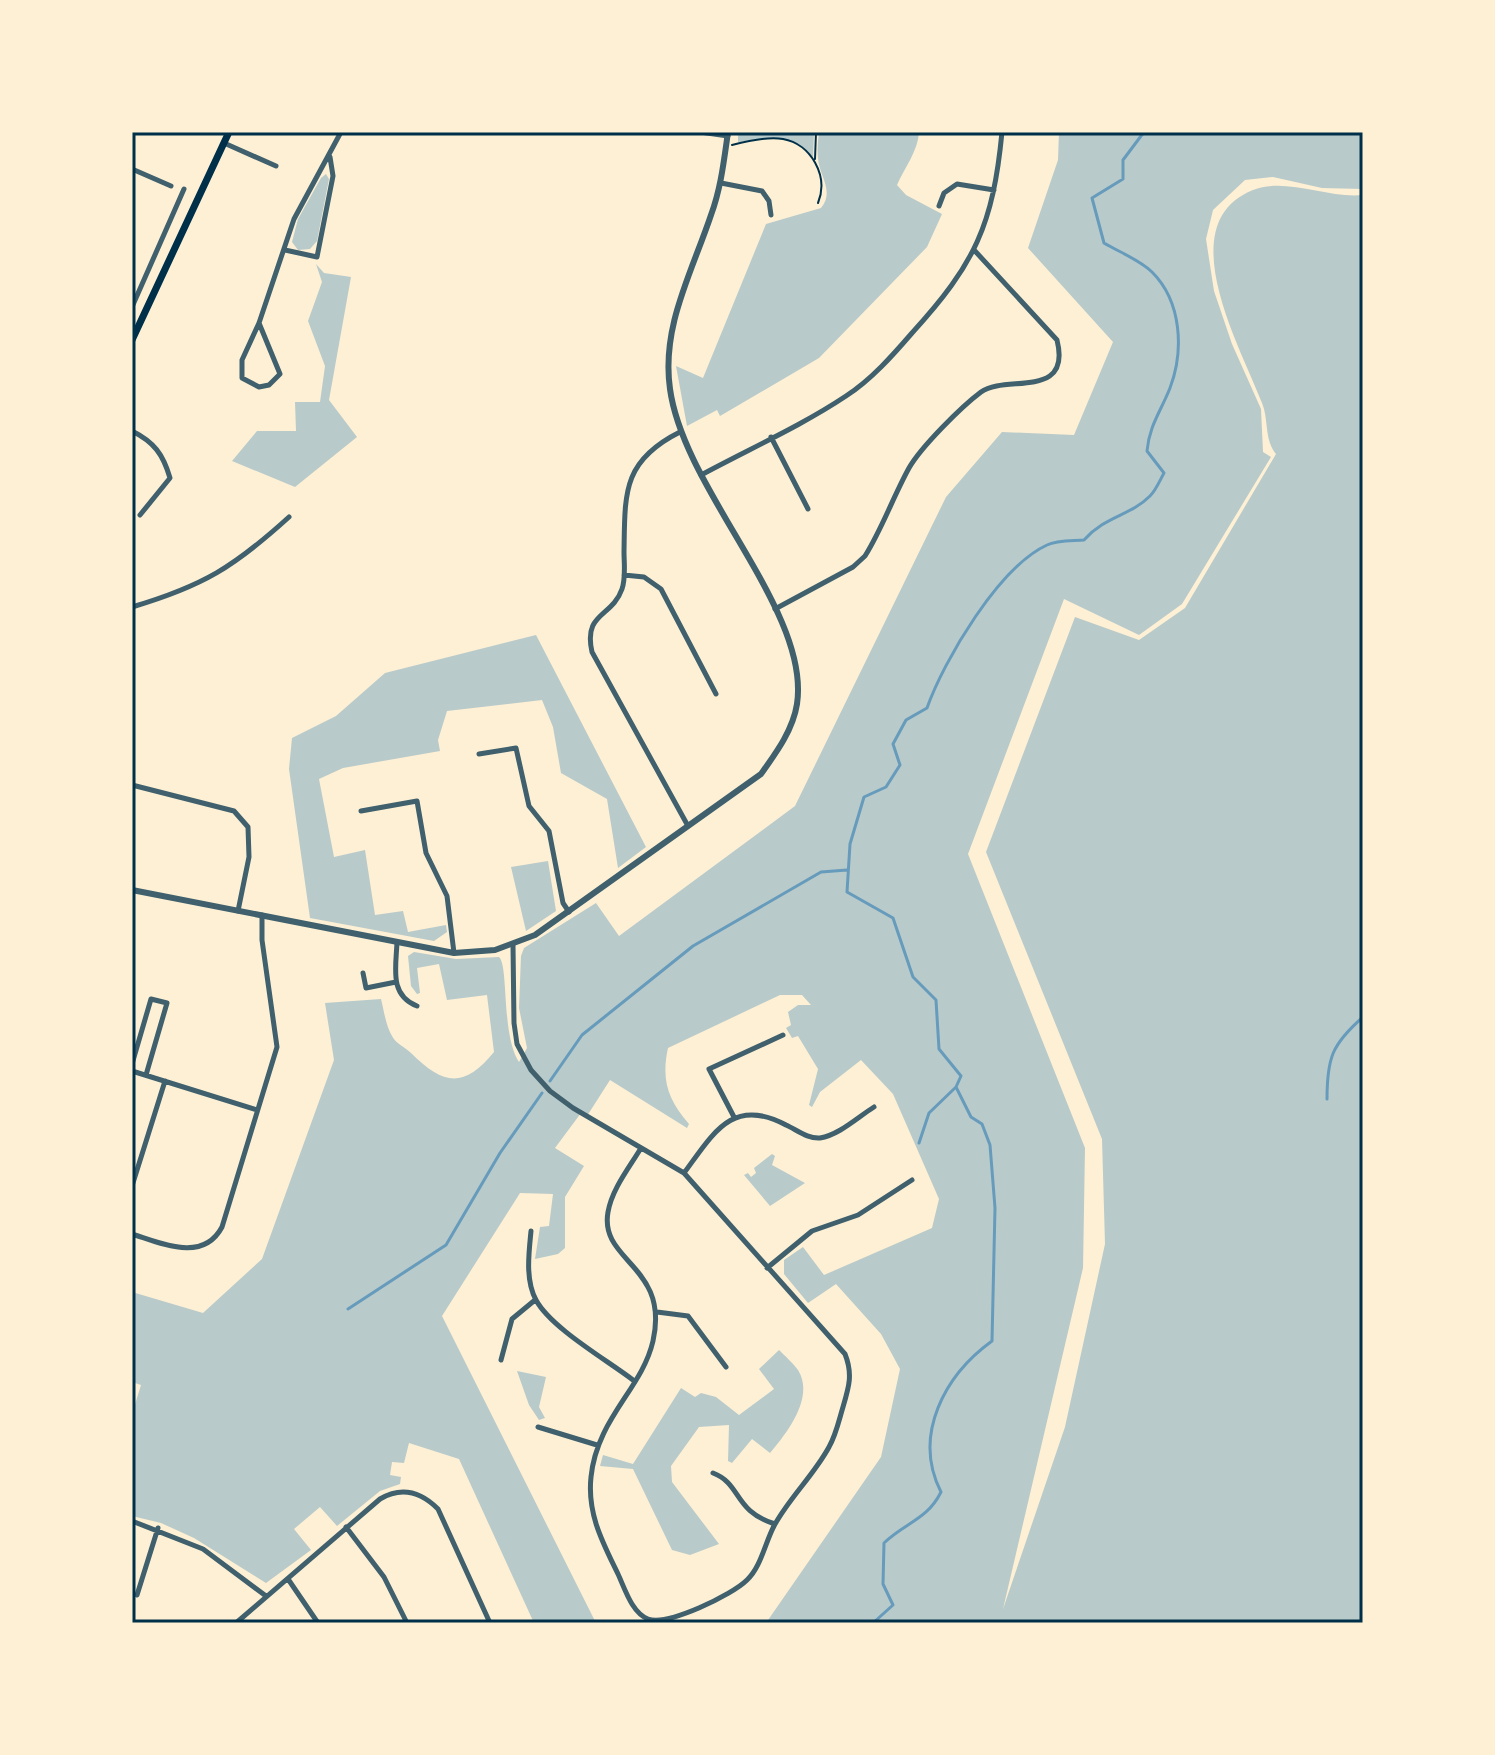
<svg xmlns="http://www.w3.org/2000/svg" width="1495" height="1755" font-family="'Space Grotesk',sans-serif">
<rect width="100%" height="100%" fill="#fdf0d5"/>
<path fill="#b9caca" d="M738,132H814L813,159C794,132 766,138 738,142Z
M819,132H919C918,151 905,167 897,185L906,195L942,214L927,247L819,358L720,416L717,410L687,426L676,366L703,378L766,224L821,208C835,191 819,176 818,158C817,150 818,141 819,132Z
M1059,132H1363V189L1322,188L1273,177L1245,180L1213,210L1206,239L1214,291L1232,344L1261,409L1263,452L1271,457L1182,604L1139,635L1064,599L968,854L1085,1148L1083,1268L1003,1609L1065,1427L1105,1244L1102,1139L986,852L1075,617L1139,640L1185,608L1276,454C1264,440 1269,420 1262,403C1240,346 1170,223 1253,190C1285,177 1329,199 1363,195V1623H766L881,1457L900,1369L881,1334L836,1284L808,1303L784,1274V1260L803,1247L824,1275L932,1228L939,1199L893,1094L861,1060L820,1092L812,1107L809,1105L818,1069L798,1036L792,1038L786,1028L791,1025L788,1012L798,1005H811L802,995H780L668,1048C661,1080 668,1100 689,1124L687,1128L610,1080L587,1116L581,1113L555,1148L584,1166L565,1197V1248L558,1254L535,1259L540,1227L549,1226L553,1194L520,1193L442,1316L596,1623H534L459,1459L409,1443L404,1463L392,1462L390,1475L401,1477L400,1484L380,1491L337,1526L320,1507L294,1529L311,1550L266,1583L194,1538L161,1523L132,1516V1414L141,1385L132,1382V1292L203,1313L262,1259L334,1060L325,1003L381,999C384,1011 386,1026 392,1036C396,1044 405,1047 411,1053C443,1085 464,1089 494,1052L487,995L447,1000L439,964L417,968L420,993L417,994L411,986L408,956L414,952L456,959L499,957C509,966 501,1035 519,1062L527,1048L519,1008L521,956L524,948L596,903L619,936L795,806L946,497L1002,432L1074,435L1113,342L1028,248L1058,160Z
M326,174L329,179L317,241L310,249L298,250L292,242L298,219L321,178Z
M316,264L324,273L351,277L329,400L357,437L295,487L232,461L257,431H296L295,402H320L325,366L308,321L322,282Z
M536,635L646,847L618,868L607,799L561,773L553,727L542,700L447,711L438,740L440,751L343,768L319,779L334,857L365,850L375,915L403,911L408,932L446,925L447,932L434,941L310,918L289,769L292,738L336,716L385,673Z
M548,861L556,911L526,931L511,867Z
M772,1154L775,1156L772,1165L805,1183L770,1206L744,1175L748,1173L751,1177L756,1173L754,1168Z
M779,1350C785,1356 793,1363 798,1370C815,1397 787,1433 770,1453L752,1439L732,1463L728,1461L729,1425L699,1427L671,1466L672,1482L719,1544L690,1555L672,1550L633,1469L600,1466L603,1455L633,1464L681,1388L695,1397L701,1393L716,1397L739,1415L774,1389L759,1369Z
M517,1371L546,1377L539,1407L545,1418L539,1420L529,1405Z"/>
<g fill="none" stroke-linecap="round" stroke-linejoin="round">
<path stroke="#669bbc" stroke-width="3" d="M550,1081L582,1035L693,946L821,872L847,870
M1327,1099C1327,1058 1332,1044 1363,1017
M919,1143L929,1113L956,1087
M348,1309L446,1245L500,1153L542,1093
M873,1623L893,1605L883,1584L884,1543C906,1522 927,1520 941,1492C912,1435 945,1375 992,1341L995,1208L990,1145L982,1124L971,1117L956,1087L961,1076L939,1049L936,1000L913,977L893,918L847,892L850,844L864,797L886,787L900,765L893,744L906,720L927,708C944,660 999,567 1047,545C1057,540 1073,541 1084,540C1105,516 1130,516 1150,496C1156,490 1160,480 1164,473L1147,451C1149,426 1161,411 1170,388C1184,351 1182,302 1152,272C1140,260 1119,252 1104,243L1092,198L1123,179V160L1144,132"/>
<path stroke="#003049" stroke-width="2" d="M732,145C747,141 767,136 783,139C811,144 829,176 818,203
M815,159L816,132"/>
<path stroke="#3f606c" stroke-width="5" d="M700,132L728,136
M224,143L276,166
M132,169L171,186
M721,183L762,191L769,201L771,215
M939,206L944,193L957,184L994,190
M285,250L317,257L333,176L330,157
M132,307L184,189
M259,323L280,374L269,385L259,387L242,378V360L259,323L294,219L341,132
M132,431C154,442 163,454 170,478L140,515
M680,432C622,461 625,493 624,552C624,563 626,578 622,589C612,618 583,612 592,652L688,826
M771,437L808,509
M701,475C749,449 801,426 846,396C871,380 893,355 912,333C975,264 993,225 1002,132
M624,575L644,577L661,589L716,694
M132,607C203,586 234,567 289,517
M775,609L853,567L865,556C882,529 893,497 909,468C921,447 961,407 981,392C1006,374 1072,400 1057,340L975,251
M479,754L516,748L529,806L549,831L563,903L569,912
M132,785L234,811L248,827L249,857L238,911
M361,811L417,801L426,853L447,896L454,953
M397,942C396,968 389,995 417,1006
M513,945L514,1023L517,1044L531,1070L550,1091L573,1108L684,1173L845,1354C853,1374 849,1387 843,1407C839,1420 836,1435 829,1447C814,1475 789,1498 774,1526C765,1543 761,1567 747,1580C732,1595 668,1626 648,1619C632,1613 625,1589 618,1574C603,1543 587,1514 591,1477C597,1418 642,1389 653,1341C670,1265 599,1262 608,1212C612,1189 629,1168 641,1148
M363,973L366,988L396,982
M132,1064L151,999L167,1003L146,1075
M132,1071L257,1110
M734,1117L709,1069L783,1035
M684,1173C713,1134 732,1096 786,1125C797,1130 808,1139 820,1138C839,1135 858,1117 874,1107
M132,1186L165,1081
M531,1231C529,1252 525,1280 536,1300C551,1328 607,1360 633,1380
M132,1234C161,1243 203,1263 222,1227L277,1047L262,940V915
M767,1268L812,1231L858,1215L912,1180
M657,1312L688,1316L726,1367
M501,1360L512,1319L535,1300
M538,1427L597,1445
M713,1473C742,1484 733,1511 775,1524
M132,1521L203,1549L266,1596
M346,1527L384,1577L407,1623
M288,1579L318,1623
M137,1595L158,1528
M236,1623L380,1499C402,1486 421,1492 438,1509L490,1623"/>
<path stroke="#3f606c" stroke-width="6" d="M132,890L454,953L495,950L535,935L761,774C776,753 793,730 797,704C811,611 684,491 670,389C661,327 692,272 711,215C721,188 724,160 728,132"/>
<path stroke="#003049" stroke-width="7" d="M132,340L229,132"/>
</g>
<rect width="1495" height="1755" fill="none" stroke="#fdf0d5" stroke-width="268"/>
<rect x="134" y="134" width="1227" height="1487" fill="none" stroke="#003049" stroke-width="3"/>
</svg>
